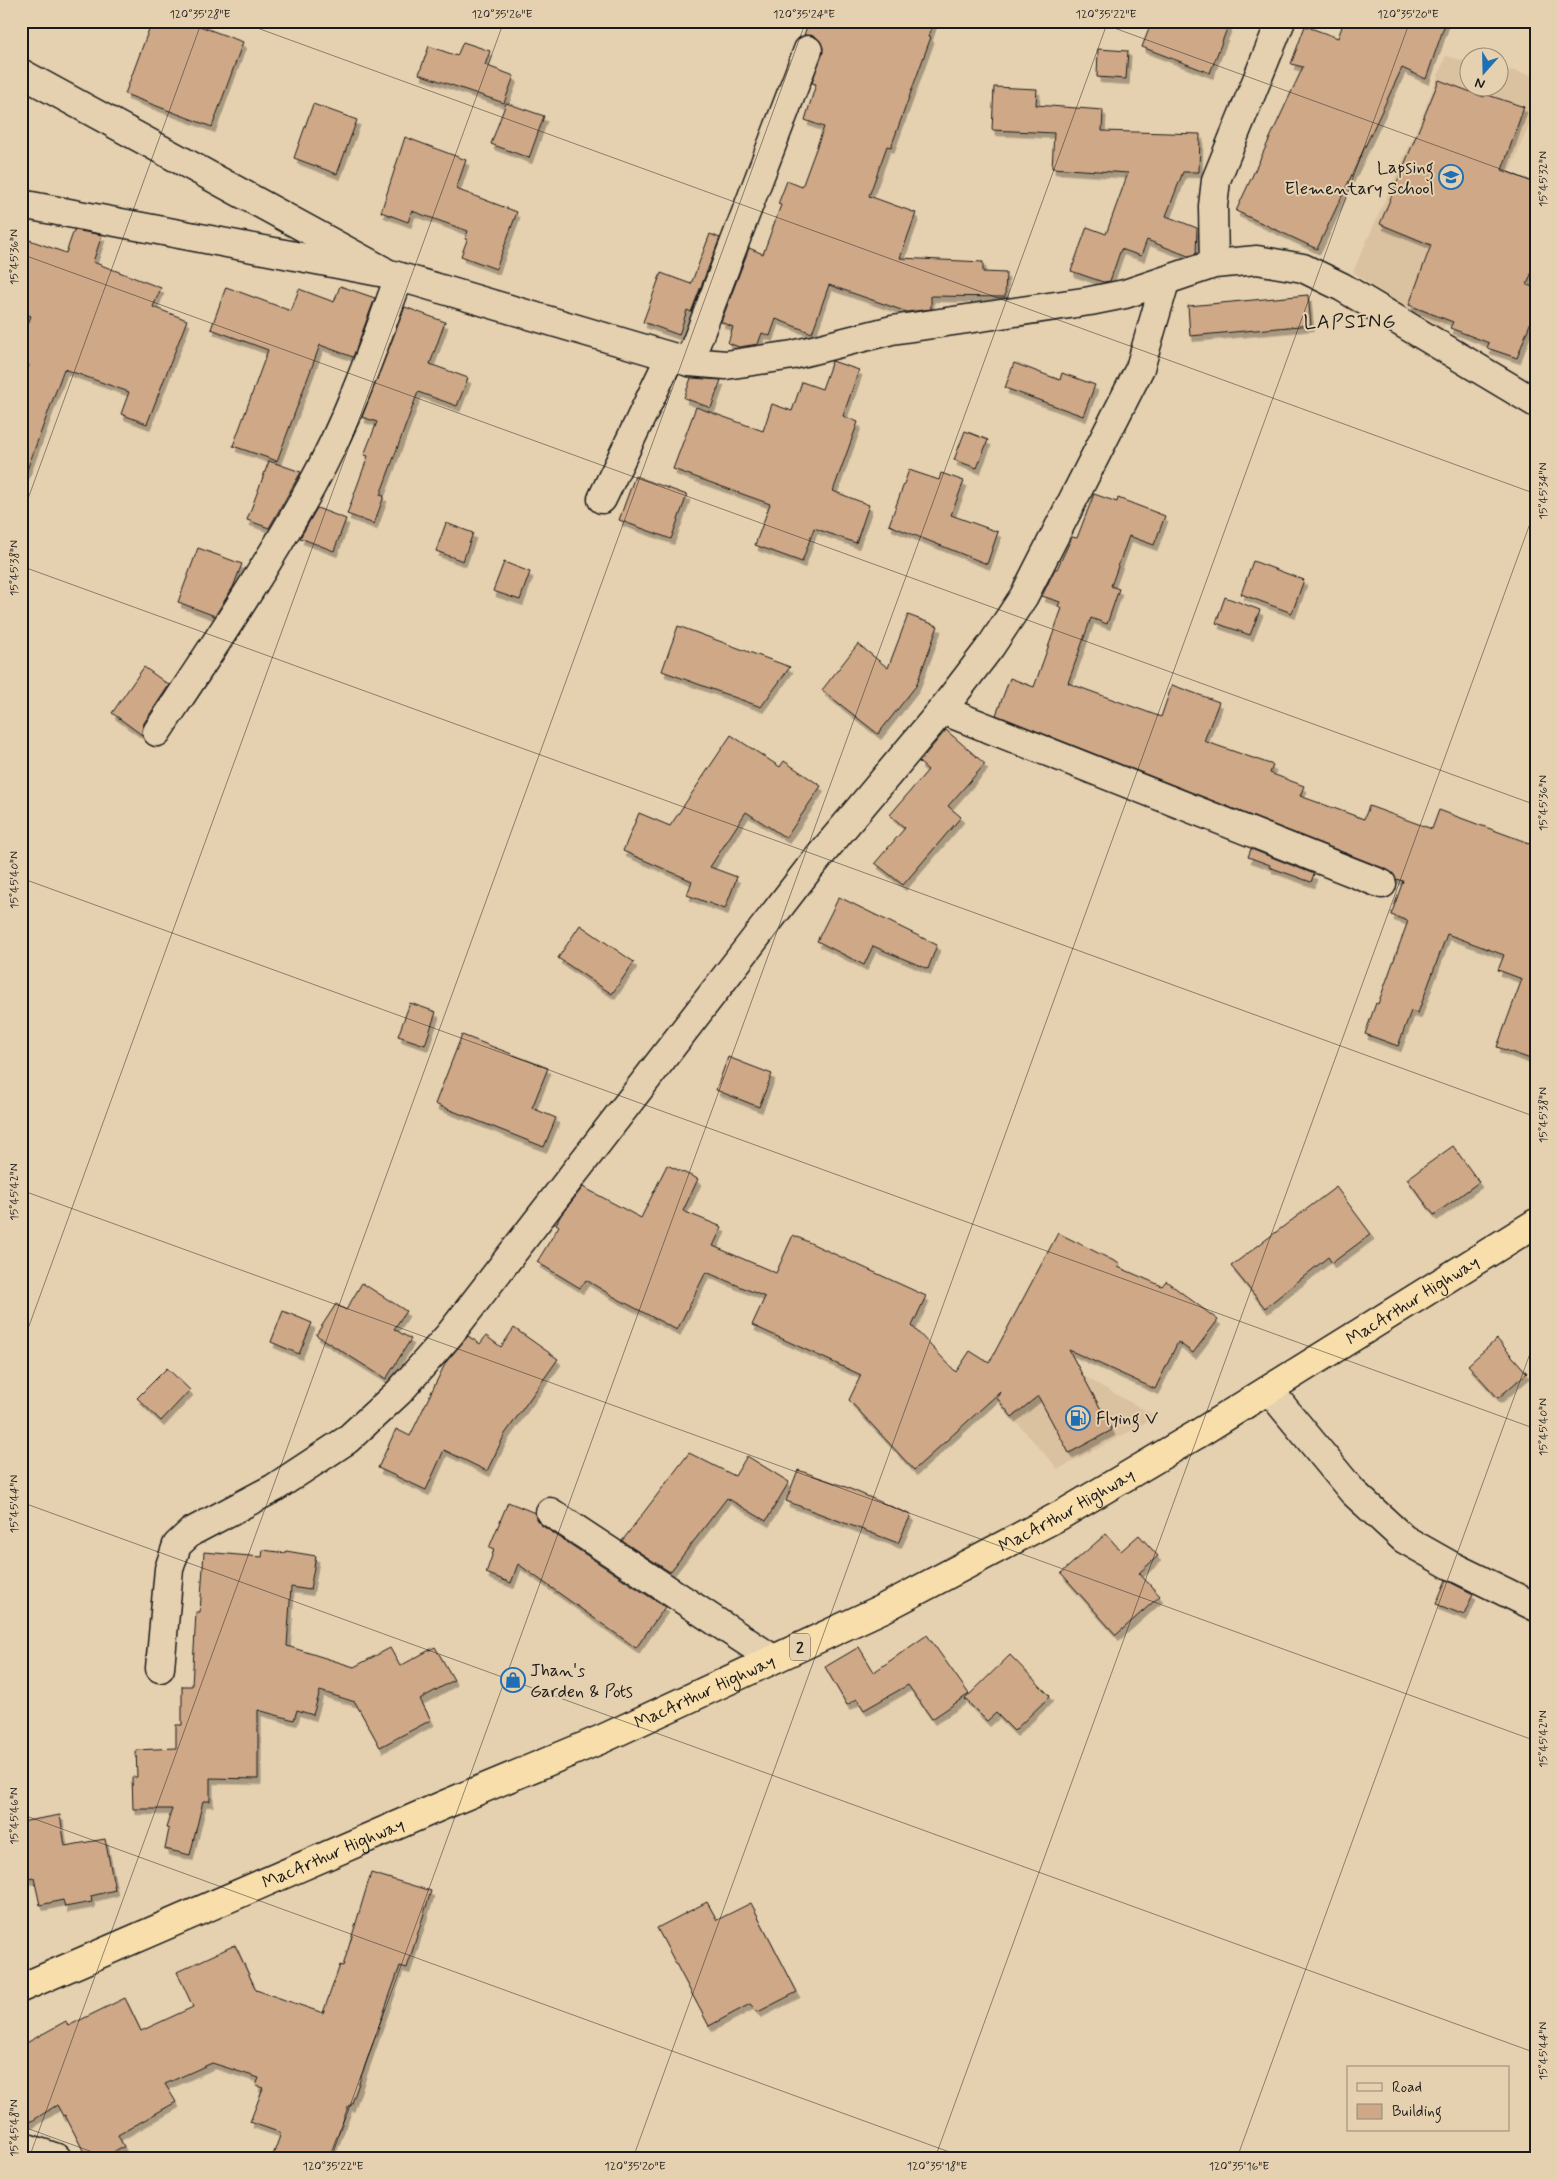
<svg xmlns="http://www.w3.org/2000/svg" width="1557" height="2179" font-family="Mynerve,sans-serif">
<defs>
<filter id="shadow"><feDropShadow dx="3" dy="5.5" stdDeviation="0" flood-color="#0004"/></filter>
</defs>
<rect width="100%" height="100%" fill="#e5d0af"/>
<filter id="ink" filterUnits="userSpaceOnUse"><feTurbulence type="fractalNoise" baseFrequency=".02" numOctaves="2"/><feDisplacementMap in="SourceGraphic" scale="10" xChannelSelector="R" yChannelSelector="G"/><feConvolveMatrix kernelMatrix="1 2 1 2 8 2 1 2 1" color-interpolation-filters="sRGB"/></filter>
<g filter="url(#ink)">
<path fill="#dac1a0" d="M1446,56L1469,62L1470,88H1500V68L1536,76V108L1443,330L1413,315L1353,272L1419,124Z
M1040,1352L1157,1417L1058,1469L988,1390Z"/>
<path fill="#cea887" stroke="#1c1c1c" filter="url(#shadow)" d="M152,21H186L243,42L212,127L125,94Z
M809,21H934L929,36L931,37L891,147L887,146L869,196L916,213L900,258L983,262V272L1006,273L1005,297L931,296V309L907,312L829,285L812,333L776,319L770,336L762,333L758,344L739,347L728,343L733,327L721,322L749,248L763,254L781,205L778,204L787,181L802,187L824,127L805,120L816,84L812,83L823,48L820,41L814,36L804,35Z
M1152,21H1230L1210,73L1142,47Z
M1344,21H1446L1426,79L1402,68L1317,249L1236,211L1303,67L1291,64L1305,26L1338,38Z
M463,42L490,51L485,65L514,76L504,103L419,74L429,46L457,56Z
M1098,49L1128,51L1126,79L1097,77Z
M1439,80L1484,97L1485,94L1524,107L1502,170L1536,183V261L1527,285L1536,288V308L1517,358L1487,348L1489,343L1450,328L1453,322L1409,305L1431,245L1380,224Z
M994,87L1037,89L1036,105L1103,110L1102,131L1200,134L1199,172H1183L1166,216L1197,228L1196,254L1188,256L1147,240L1141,256L1121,249L1110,281L1103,282L1071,271L1087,227L1106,234L1128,173L1052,168L1054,133L992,130Z
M506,103L544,116L529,158L491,144Z
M313,104L357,120L337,174L294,158Z
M405,137L466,160L456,189L517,212L496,269L461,256L467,240L465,239L468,231L412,211L408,222L381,212Z
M74,230L102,235L93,262L161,288L153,307L187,320L147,424L121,414L129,392L64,369L24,478L21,477V386L29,365L21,362V342L31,316L21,312V237L66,253Z
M710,234L720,238L691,312L687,310L679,335L643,322L661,273L691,284Z
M340,286L375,298L353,357L320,345L277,461L233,446L268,350L211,329L226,287L291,311L299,289L334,302Z
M1308,295L1311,325L1190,336L1188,306Z
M405,307L445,322L430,364L468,378L457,406L418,392L380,495L384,496L374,524L347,514L368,456L364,455L377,422L362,417Z
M832,361L859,370L843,416L858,422L833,491L869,505L856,543L814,528L802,562L755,545L770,504L673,469L696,407L763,431L772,404L792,411L802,382L822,389Z
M1014,363L1060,380L1062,373L1095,385L1083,416L1005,388Z
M691,378L721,380L711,408L684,398Z
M965,431L988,440L977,468L954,460Z
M269,461L301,472L269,528L247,520Z
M909,470L939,480L941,473L964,481L951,515L998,532L987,564L889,525Z
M635,476L687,495L671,539L619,520Z
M1094,494L1117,502L1118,498L1165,516L1154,545L1129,536L1111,586L1119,589L1107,624L1091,618L1068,683L1161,717L1172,685L1219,702L1204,741L1273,765L1270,773L1304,786L1300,796L1364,819L1369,806L1432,829L1439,810L1526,842L1525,843L1536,845V1061L1497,1047L1522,979L1498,970L1504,955L1447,934L1418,1013L1411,1011L1398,1046L1365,1034L1376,1003L1378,1004L1408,921L1391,915L1403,881L1396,879L1388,870L996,715L1010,678L1034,687L1062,608L1058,606L1060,602L1042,596L1055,569H1057L1072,537L1077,538Z
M317,508L346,519L334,551L300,538Z
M446,523L473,533L463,561L436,551Z
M198,548L242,564L233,587L215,616L178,602Z
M1253,561L1304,580L1292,613L1241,594Z
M504,562L530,572L520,600L493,591Z
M1225,597L1260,610L1250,635L1216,623Z
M908,615L938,626L916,686L878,734L822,690L858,644L888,668Z
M678,626L790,667L761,707L662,671Z
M144,667L169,685L144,723L142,735L112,713Z
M946,730L985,764L948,806L961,817L903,885L875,863L905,828L890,815L928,770L919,762Z
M731,735L780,767L784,761L821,786L786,838L746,812L710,867L737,877L725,909L687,895L692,881L623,851L639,813L670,826Z
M1251,849L1314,874L1311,882L1269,867L1270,865L1248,857Z
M839,897L937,945L928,969L873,946L864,965L817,941Z
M580,925L634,962L612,994L558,958Z
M410,1003L436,1012L425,1045L398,1036Z
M462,1035L548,1068L532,1108L556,1118L544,1147L435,1104Z
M728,1057L772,1074L759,1107L716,1090Z
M1453,1146L1479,1182L1434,1215L1407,1179Z
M667,1165L698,1179L683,1211L722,1227L713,1246L776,1273L793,1235L926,1296L912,1326L956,1372L970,1351L989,1363L1058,1233L1120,1264L1118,1267L1162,1286L1166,1281L1218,1320L1193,1353L1178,1342L1155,1389L1069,1350L1112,1430L1069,1453L1038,1396L1012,1417L997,1398L1000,1392L914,1470L849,1400L861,1375L752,1325L765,1297L706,1272L677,1330L616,1298L586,1280L580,1288L537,1262L559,1226L556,1224L561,1215L583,1187L641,1218Z
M1336,1187L1371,1234L1332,1263L1328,1257L1265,1308L1231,1266Z
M362,1283L406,1311L394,1329L411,1339L386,1379L316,1335L336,1304L346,1310Z
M283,1311L312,1323L299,1354L271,1342Z
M514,1328L558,1359L505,1434L487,1471L444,1450L426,1490L378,1468L396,1429L410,1436L446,1362L468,1336L480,1344L486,1336L501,1347Z
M1497,1339L1527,1373L1498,1398L1468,1365Z
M167,1368L190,1390L161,1421L137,1398Z
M689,1453L735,1476L747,1456L789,1482L766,1521L727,1498L670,1572L622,1541Z
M798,1470L841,1485L911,1515L898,1543L786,1501Z
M508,1502L535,1513L536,1519L541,1525L665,1607L636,1648L518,1564L511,1583L486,1573L494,1550L489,1548Z
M1106,1534L1121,1551L1139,1535L1158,1556L1139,1573L1160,1596L1116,1635L1061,1573Z
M263,1550L286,1553V1551L316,1556L310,1590L291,1587L287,1646L354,1667L390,1648L400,1666L435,1647L454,1680L420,1699L431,1720L380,1747L355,1702L320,1691L313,1715L297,1710L294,1720L258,1710V1779L210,1778V1801H203L190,1855L165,1849L169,1829L166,1828L172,1809H133L132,1777H137L136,1750L176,1748V1725H182V1686H192L196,1612H200L204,1552L262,1557Z
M1446,1580L1473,1594L1464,1615L1436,1604Z
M927,1635L969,1694L932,1719L908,1685L864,1710L857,1699L847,1705L825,1667L859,1647L874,1672Z
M1010,1655L1050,1696L1014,1731L996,1713L987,1721L965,1699Z
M60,1815L65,1846L105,1839L115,1890L91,1896L92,1902L65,1907L63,1900L40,1905L34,1878L21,1880V1822Z
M371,1873L431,1891L407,1968L400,1966L351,2106L349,2105L329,2158H272L281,2133L250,2122L263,2088L256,2086L259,2078L212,2063L165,2084L176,2102L118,2135L124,2147L103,2158H87L65,2115L63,2116L57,2105L21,2128V2046L66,2021L68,2026L125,1998L141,2031L193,2007L177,1972L235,1945L256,1990L323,2013L340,1965L343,1966Z
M707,1902L717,1920L751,1903L797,1992L758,2012L750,2004L709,2026L657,1928Z"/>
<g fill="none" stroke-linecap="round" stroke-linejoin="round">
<defs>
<path id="street" d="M21,73L382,270
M689,362L808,50
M602,499L670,357
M942,710L1382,884
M157,732C210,652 264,572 311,487C348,420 373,349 399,277
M1269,1390L1353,1492L1404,1539L1450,1565L1536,1607
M550,1512L773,1659
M160,1668L169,1569L177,1545L191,1532L274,1488L347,1440L399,1392L450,1334L808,870L942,710L991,646L1024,596L1140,368L1165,282
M21,2146L57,2158"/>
<path id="secondary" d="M21,204L390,274L689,362L726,365L793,355L892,330L1090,301L1125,294L1214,264L1257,260L1303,268L1342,287L1536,403
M1214,264L1213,206L1216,180L1281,21"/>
<g id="highway">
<path id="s1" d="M21,1988L446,1804L602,1739L884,1608L1061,1515L1196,1435L1536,1223"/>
</g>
</defs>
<use href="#street" stroke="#1c1c1c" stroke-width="31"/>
<use href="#secondary" stroke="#1c1c1c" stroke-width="31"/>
<use href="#highway" stroke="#1c1c1c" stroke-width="31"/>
<use href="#street" stroke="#e5d0af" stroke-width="28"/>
<use href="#secondary" stroke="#e5d0af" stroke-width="28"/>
<use href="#highway" stroke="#f8deab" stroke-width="28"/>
</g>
</g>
<path fill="none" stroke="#1c1c1c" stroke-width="1" stroke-opacity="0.45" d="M238,21L1536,494M1095,21L1536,182M21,254L1536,805M21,518L202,21M21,566L1536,1117M21,878L1536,1429M21,1190L1536,1741M21,1348L504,21M21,1502L1536,2053M21,1814L966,2158M21,2126L109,2158M29,2158L806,21M331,2158L1108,21M633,2158L1410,21M935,2158L1536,507M1237,2158L1536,1337"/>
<defs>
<symbol id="school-ring" viewBox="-11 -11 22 22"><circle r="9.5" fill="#e5d0af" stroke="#1f6fb2" stroke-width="1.5"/><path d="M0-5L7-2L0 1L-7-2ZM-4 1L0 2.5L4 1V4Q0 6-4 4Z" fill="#1f6fb2"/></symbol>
<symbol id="fuel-ring" viewBox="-11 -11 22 22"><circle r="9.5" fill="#e5d0af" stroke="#1f6fb2" stroke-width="1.5"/><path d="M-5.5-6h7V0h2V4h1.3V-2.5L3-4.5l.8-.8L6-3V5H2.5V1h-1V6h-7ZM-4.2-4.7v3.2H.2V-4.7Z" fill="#1f6fb2"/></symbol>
<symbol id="shop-ring" viewBox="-11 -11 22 22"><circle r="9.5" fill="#e5d0af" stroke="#1f6fb2" stroke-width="1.5"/><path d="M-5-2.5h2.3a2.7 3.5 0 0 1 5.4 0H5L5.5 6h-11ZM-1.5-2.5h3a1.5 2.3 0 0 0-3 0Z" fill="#1f6fb2"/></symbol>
</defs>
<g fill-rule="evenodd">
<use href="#school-ring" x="1437" y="163" width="28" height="28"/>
<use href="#fuel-ring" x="1064" y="1404" width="28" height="28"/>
<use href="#shop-ring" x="499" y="1666" width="28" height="28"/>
</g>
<g text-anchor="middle" stroke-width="4" stroke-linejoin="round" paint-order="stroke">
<rect fill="#e5d0af" stroke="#585248" stroke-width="1" x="790" y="1633.5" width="20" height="27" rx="4"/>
<g font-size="16" font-weight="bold" fill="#1c1c1c">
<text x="800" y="1653">2</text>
</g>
<g font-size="18" fill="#1c1c1c" stroke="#e5d0af" text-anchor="start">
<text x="1434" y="173" text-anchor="end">Lapsing<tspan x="1434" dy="21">Elementary School</tspan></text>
<text x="1096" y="1424">Flying V</text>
<text x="530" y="1676">Jhan's<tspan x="530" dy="21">Garden &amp; Pots</tspan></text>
</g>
<g font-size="18" fill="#1c1c1c" stroke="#e5d0af">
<text dy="6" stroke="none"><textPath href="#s1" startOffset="1555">MacArthur Highway</textPath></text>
<text dy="6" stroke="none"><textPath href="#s1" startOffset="1150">MacArthur Highway</textPath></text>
<text dy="6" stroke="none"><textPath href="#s1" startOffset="745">MacArthur Highway</textPath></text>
<text dy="6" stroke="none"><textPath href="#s1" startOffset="340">MacArthur Highway</textPath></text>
</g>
<g font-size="20" letter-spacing="1" fill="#1c1c1c" stroke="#e5d0af">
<text x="1350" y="328">LAPSING</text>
</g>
</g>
<rect width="1557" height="2179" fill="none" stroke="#e5d0af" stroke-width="55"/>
<rect x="1347" y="2066" width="162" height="65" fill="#e5d0af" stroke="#958874"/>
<rect x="1357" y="2083" width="25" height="8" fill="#e5d0af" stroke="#958874"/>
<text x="1392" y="2092" font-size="15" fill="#1c1c1c">Road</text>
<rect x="1357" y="2104" width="25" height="15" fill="#cea887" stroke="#958874"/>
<text x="1392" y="2116" font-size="15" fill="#1c1c1c">Building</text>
<g transform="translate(1484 72) rotate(200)"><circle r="24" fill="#e5d0af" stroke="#958874"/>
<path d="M0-4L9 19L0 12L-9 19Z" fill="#1f6fb2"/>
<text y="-8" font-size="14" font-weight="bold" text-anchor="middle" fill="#1c1c1c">N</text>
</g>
<rect x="28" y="28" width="1502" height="2124" fill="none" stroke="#1c1c1c" stroke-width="2"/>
<g font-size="12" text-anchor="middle" fill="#1c1c1c">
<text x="200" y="18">120°35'28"E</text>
<text x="502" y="18">120°35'26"E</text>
<text x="804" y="18">120°35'24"E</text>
<text x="1106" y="18">120°35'22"E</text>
<text x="1408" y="18">120°35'20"E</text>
<text transform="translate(1543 179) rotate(-90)" y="4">15°45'32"N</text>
<text transform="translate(14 257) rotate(-90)" y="4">15°45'36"N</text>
<text transform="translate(1543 491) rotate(-90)" y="4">15°45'34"N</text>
<text transform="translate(14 568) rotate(-90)" y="4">15°45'38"N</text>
<text transform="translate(1543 803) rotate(-90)" y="4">15°45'36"N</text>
<text transform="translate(14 880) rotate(-90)" y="4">15°45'40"N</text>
<text transform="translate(1543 1115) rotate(-90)" y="4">15°45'38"N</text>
<text transform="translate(14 1192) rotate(-90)" y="4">15°45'42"N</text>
<text transform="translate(1543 1427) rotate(-90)" y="4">15°45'40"N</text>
<text transform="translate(14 1504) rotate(-90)" y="4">15°45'44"N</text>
<text transform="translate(1543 1739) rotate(-90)" y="4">15°45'42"N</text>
<text transform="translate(14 1816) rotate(-90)" y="4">15°45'46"N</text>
<text transform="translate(1543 2051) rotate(-90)" y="4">15°45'44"N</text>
<text transform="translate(14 2128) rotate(-90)" y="4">15°45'48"N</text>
<text x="333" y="2170">120°35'22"E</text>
<text x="635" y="2170">120°35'20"E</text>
<text x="937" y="2170">120°35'18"E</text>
<text x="1239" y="2170">120°35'16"E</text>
</g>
</svg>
